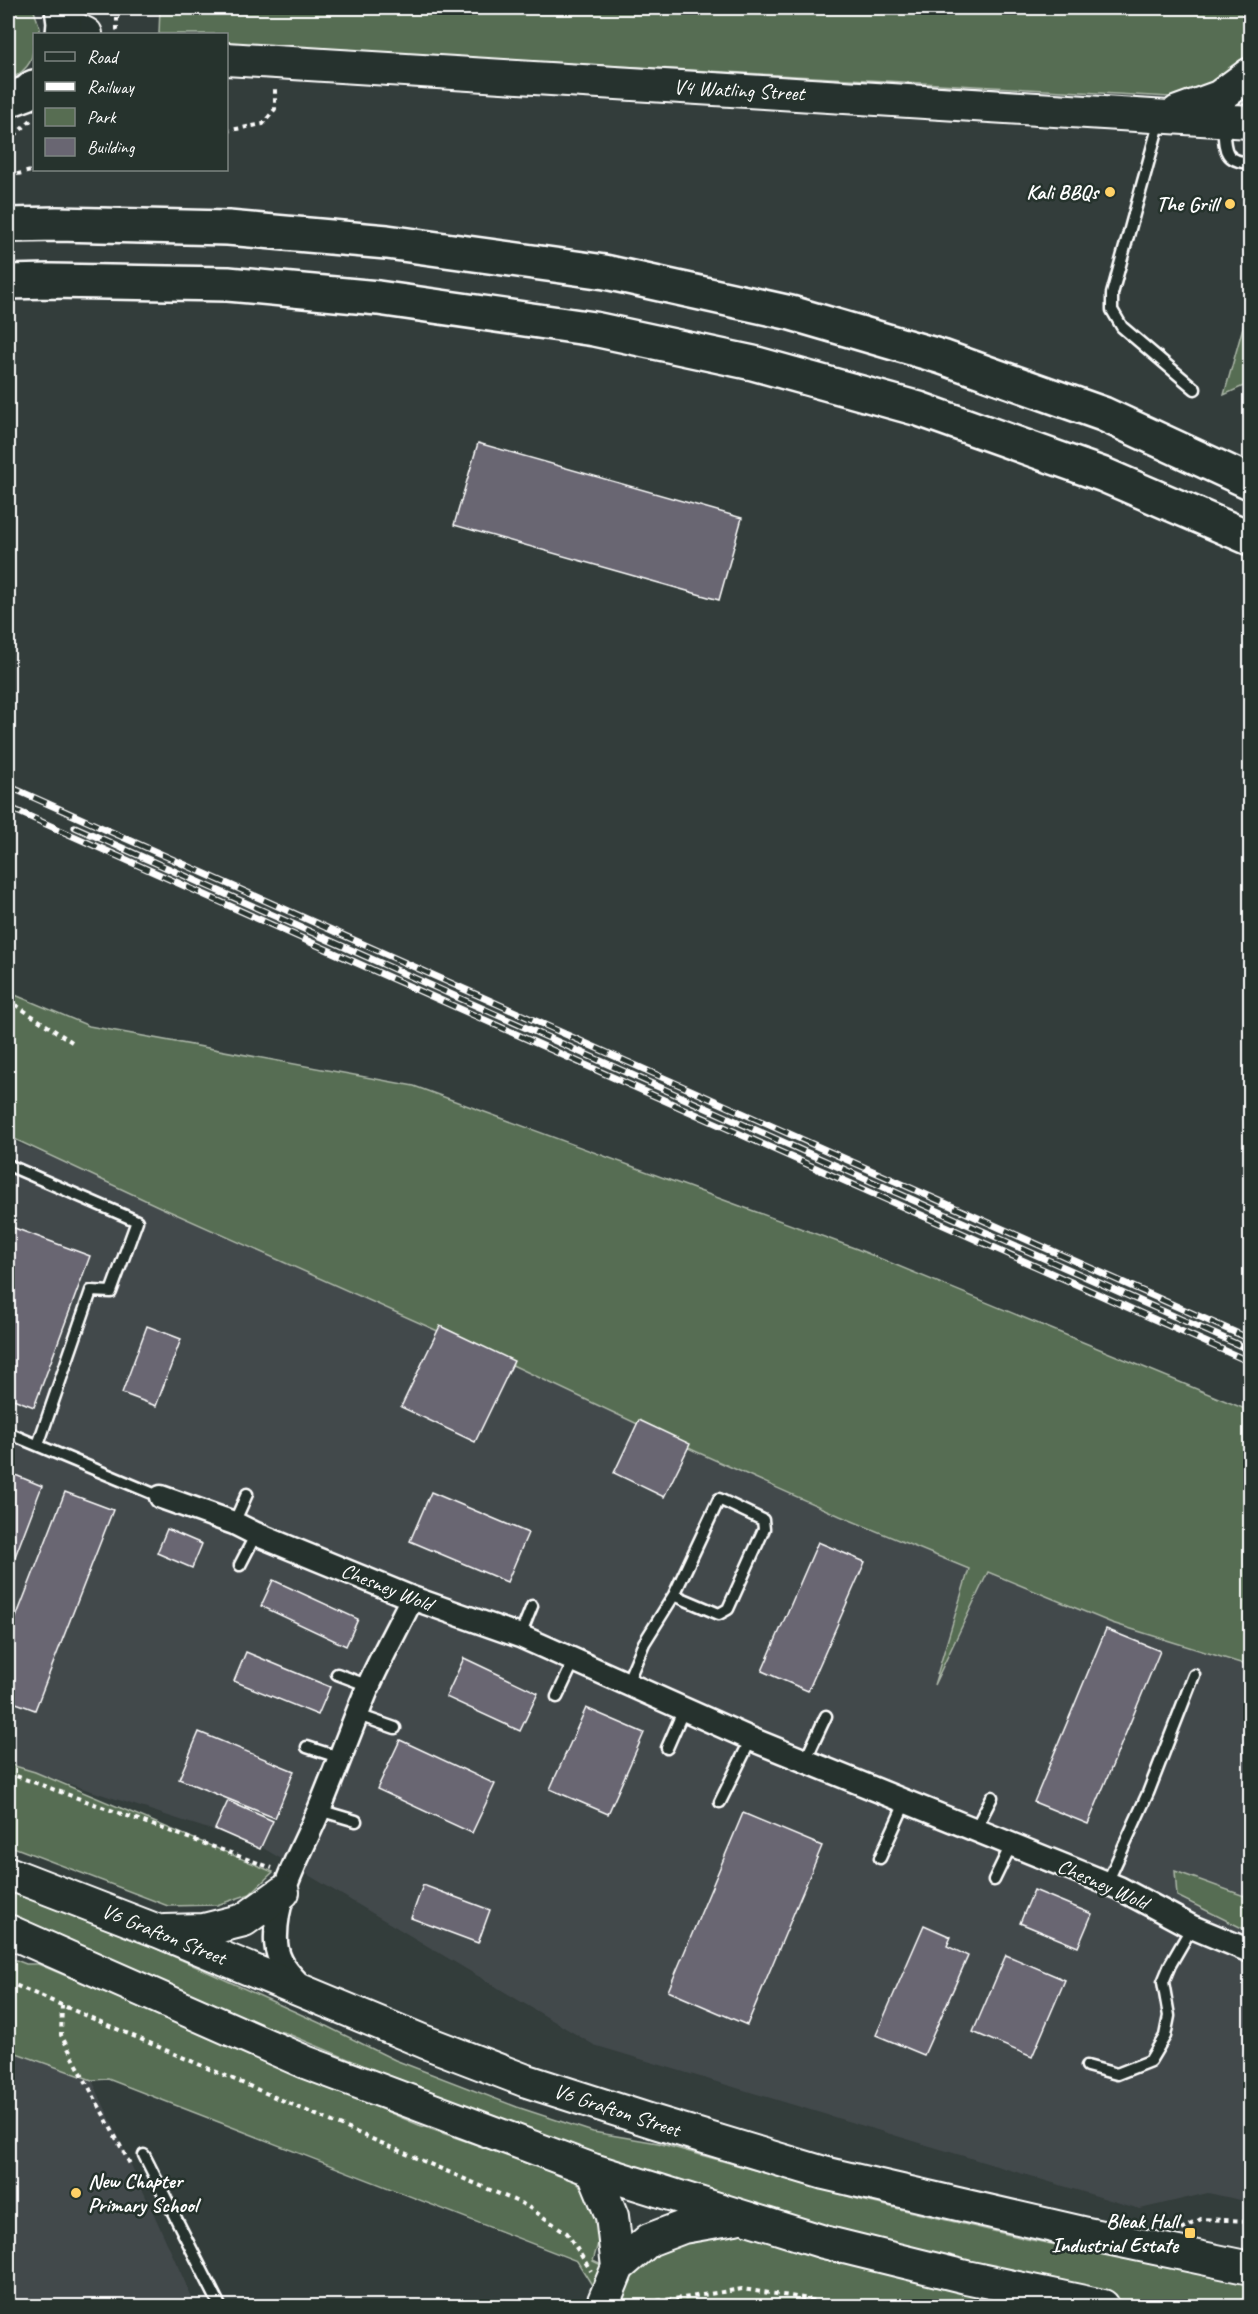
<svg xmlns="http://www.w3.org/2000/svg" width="1258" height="2314" font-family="Caveat,sans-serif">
<rect width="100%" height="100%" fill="#333d3b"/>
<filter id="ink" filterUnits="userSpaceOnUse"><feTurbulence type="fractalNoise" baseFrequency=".0167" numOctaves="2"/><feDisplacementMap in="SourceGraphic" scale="12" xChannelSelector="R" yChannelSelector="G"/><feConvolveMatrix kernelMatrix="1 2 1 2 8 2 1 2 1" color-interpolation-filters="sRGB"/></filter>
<g filter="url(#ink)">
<path fill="#43494c" d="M8,1139L436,1319L971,1566L1250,1657V2202L1208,2193L1140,2209L594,2045L258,1845L8,1764Z
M8,2050L92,2080L196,2306H8Z"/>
<path fill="#576d52" stroke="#abb6a8" stroke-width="1.5" d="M8,8H33L40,28L39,34H34C34,60 31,68 8,81Z
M160,8H1250C1250,19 1253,40 1250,50C1245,71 1206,88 1188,98L227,44L226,34H159Z
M1250,302V383L1224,395Z
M8,992L89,1026L414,1086L857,1249L1250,1411V1666L1112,1623L988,1572L934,1685L969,1569L840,1516L697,1452L487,1353L160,1207L8,1136Z
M8,1764L35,1772L273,1872L250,1894L217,1905L168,1906L8,1845Z
M1175,1871L1250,1898V1932L1177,1896Z
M8,1891L129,1936L324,2025L395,2060L517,2107L593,2132L658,2143L861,2200L1027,2239L1250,2284V2306H1149L1066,2289L981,2271L664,2182L410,2085L286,2033L227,2018L8,1925Z
M8,1957L26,1964H38L419,2125L570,2177L591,2196L601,2219L599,2240L593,2261L620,2274L633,2260L714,2233L746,2234L917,2282L1042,2306H605L577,2261L108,2079L92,2080L8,2050Z"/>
<path fill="#696672" stroke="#fff" stroke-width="1.5" d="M478,443L742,518L719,600L454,525Z
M9,1226L90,1256L34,1407L8,1397Z
M147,1326L181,1339L156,1406L122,1393Z
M440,1326L514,1361L475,1442L401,1407Z
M639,1420L690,1444L664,1497L614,1473Z
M8,1472L42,1486L8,1575Z
M65,1492L113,1510L35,1710L8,1700V1638Z
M431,1492L528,1533L507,1582L410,1541Z
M167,1529L202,1544L192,1568L157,1553Z
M818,1542L865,1562L808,1691L762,1671Z
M273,1580L358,1619L346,1646L261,1606Z
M1106,1629L1160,1651L1088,1824L1034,1802Z
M246,1652L330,1687L318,1715L234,1681Z
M464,1658L538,1693L520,1731L446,1697Z
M586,1708L644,1733L608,1814L550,1789Z
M199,1732L294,1771L275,1818L179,1779Z
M400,1740L495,1784L472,1833L377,1789Z
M228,1801L273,1821L260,1849L215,1829Z
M743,1813L822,1846L747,2025L668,1991Z
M423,1885L490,1910L478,1943L411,1918Z
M1034,1890L1092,1914L1078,1947L1020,1923Z
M924,1925L951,1937L947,1946L968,1956L924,2055L876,2035Z
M1006,1955L1065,1980L1032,2057L973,2032Z"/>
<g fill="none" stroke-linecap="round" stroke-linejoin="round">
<defs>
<path id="lane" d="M1160,120L1112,294V310L1122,327L1195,389
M1223,123C1225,148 1222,161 1250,163
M8,1165L137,1221L111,1292L91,1291L38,1445
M8,1433L161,1497
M234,1523L247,1494
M240,1565L256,1534
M520,1636L532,1606
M337,1674L369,1686
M627,1683L644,1643L674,1595L719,1499L763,1520L764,1529L728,1609L719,1614L674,1595
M557,1697L574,1661
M358,1715L395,1728
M307,1747L338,1757
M667,1748L684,1709
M805,1761L826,1716
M720,1802L751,1739
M319,1810L356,1821
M975,1830L992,1797
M880,1858L905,1803
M994,1880L1011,1845
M1107,1883L1148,1793L1194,1675
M1087,2066L1117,2074L1150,2061L1165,2036L1169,2016L1163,1982L1170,1965L1192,1927
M144,2155L220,2306"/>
<path id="street" d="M161,1497L234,1523L256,1534L412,1598L520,1636L751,1739L1119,1888L1192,1927L1250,1951
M303,1988C289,1974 277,1962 276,1942C274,1894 302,1852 319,1810C336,1769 351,1728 368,1687C381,1657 398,1627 412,1598"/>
<path id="secondary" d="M64,23L86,34
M226,59L1250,122
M1178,112L1219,97L1250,74
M8,1873L158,1931L425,2042L524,2080L655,2122L824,2173L1083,2233L1250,2268
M8,1931L305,2062L593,2170L824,2242L966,2277L1103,2306
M165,1931L204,1930L244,1920L283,1892
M593,2170L612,2216L618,2267
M602,2306L618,2267L649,2240L683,2227L735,2218"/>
<path id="highway" d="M62,8L64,23L63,34
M8,100L27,93L34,87
M8,225L57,224L228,228L387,242L605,272L791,313L942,357L1103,414L1250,482
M8,282L50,281L228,284L378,298L594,329L753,363L919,409L1104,475L1250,538"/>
</defs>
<use href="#lane" stroke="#fff" stroke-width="15"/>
<use href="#street" stroke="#fff" stroke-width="27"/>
<use href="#secondary" stroke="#fff" stroke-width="36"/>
<use href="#highway" stroke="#fff" stroke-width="38"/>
<path stroke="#fff" stroke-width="4" stroke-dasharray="4.5 4.5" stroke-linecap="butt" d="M117,8V34
M226,131L263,124L275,109V87
M8,142L31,120
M8,176L36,170
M8,1000L72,1042
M8,1773L272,1868
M8,1982L525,2205L567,2233L591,2271
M62,2005L61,2035L130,2164
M1182,2230L1201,2219L1250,2221
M631,2301L636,2303L683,2298L742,2289L803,2298L833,2306"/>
<use href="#lane" stroke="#26332d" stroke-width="10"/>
<use href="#street" stroke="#26332d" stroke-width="22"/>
<use href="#secondary" stroke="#26332d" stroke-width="32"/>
<use href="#highway" stroke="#26332d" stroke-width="33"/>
<defs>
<path id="rail" d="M8,786L1250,1339
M8,807L1250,1362
M75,827L1250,1350"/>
</defs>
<use href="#rail" stroke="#fff" stroke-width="7"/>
<use href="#rail" stroke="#26332d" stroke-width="4.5" stroke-dasharray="14" stroke-linecap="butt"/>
</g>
</g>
<g fill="#ffd166" stroke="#26332d" stroke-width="2">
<circle cx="1110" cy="192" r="6"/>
<circle cx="1230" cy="204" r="6"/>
<circle cx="76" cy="2193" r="6"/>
<rect x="1184" y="2227" width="12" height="12" rx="3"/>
</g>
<g text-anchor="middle" stroke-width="5" stroke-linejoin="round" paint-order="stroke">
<g font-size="21" fill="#fff" stroke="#26332d">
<text transform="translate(739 90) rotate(3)" y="7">V4 Watling Street</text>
<text transform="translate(387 1587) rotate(22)" y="7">Chesney Wold</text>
<text transform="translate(1103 1884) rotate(24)" y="7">Chesney Wold</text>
<text transform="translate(164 1934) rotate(22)" y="7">V6 Grafton Street</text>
<text transform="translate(617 2110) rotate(18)" y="7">V6 Grafton Street</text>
</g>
<g font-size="21" font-weight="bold" fill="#fff" stroke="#26332d" text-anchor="end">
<text x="1098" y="199">Kali BBQs</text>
<text x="1218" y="211">The Grill</text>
<text x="88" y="2188" text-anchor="start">New Chapter<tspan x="88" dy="24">Primary School</tspan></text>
<text x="1178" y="2228">Bleak Hall<tspan x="1178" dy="24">Industrial Estate</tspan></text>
</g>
</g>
<rect width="1258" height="2314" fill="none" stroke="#26332d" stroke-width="30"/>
<rect x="15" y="15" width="1228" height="2284" fill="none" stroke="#fff" stroke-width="2" filter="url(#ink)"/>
<rect x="33" y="33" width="195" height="138" fill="#26332d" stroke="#7d8581" stroke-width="1.5"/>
<rect x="45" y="52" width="30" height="9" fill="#26332d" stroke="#7d8581" stroke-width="1.5"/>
<text x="87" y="63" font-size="18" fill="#ffffff">Road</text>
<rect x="45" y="82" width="30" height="9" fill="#ffffff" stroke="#7d8581" stroke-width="1.5"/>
<text x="87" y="93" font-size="18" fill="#ffffff">Railway</text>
<rect x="45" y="108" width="30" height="18" fill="#576d52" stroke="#7d8581" stroke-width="1.5"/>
<text x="87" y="123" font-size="18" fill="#ffffff">Park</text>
<rect x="45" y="138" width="30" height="18" fill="#696672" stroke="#7d8581" stroke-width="1.5"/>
<text x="87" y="153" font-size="18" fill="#ffffff">Building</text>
</svg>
